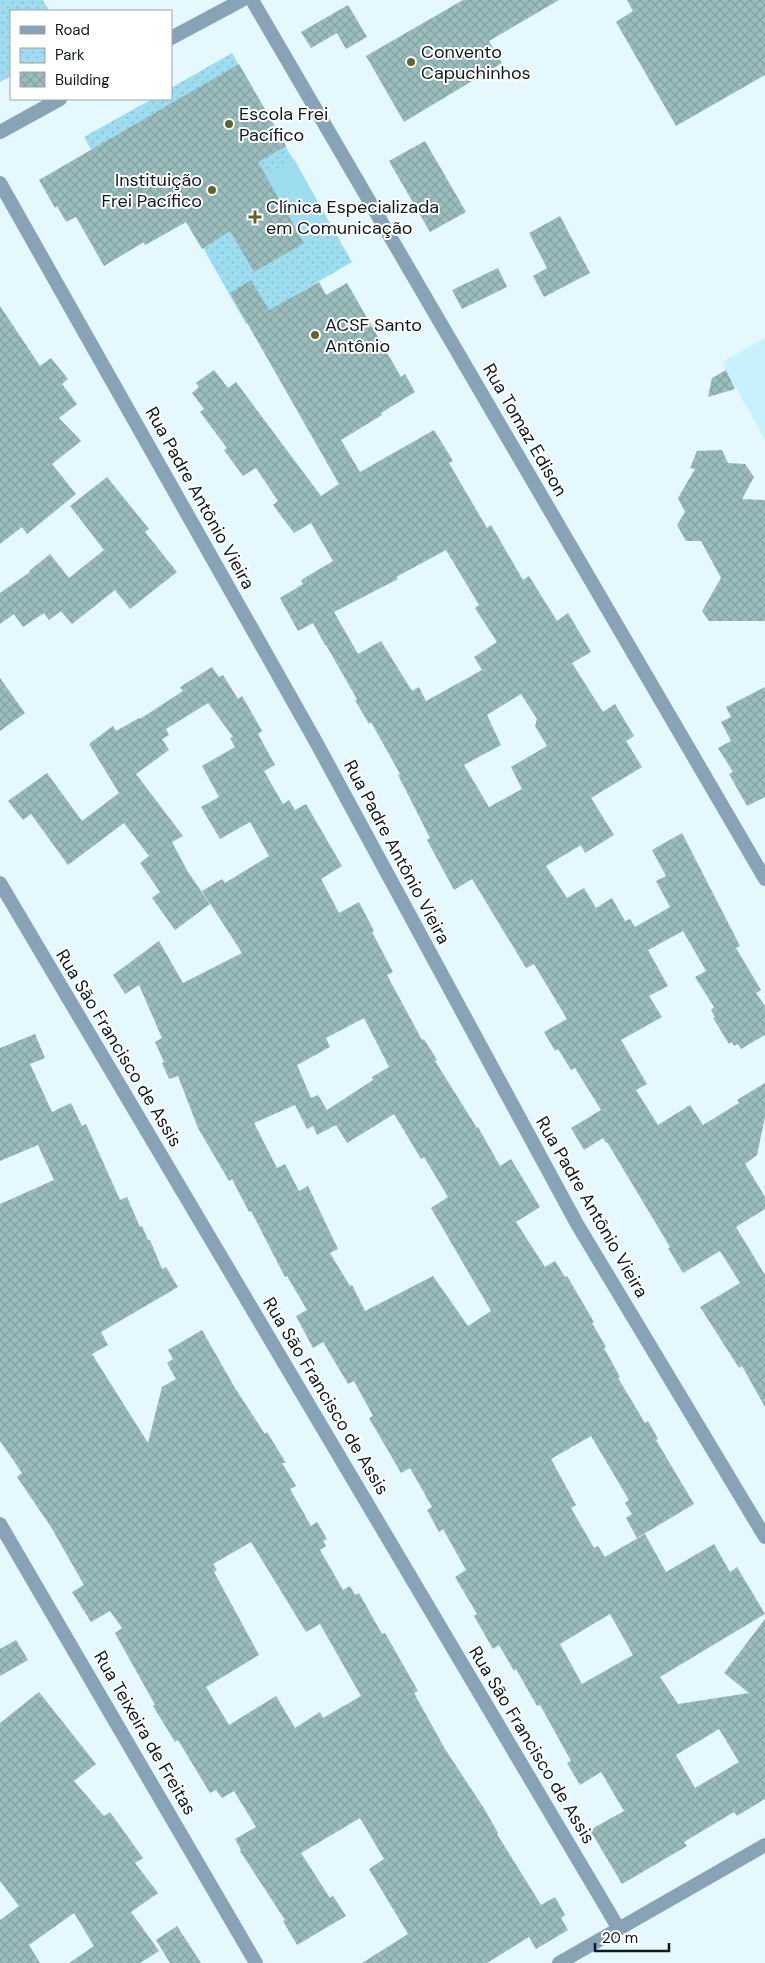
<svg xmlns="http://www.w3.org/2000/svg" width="765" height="1963" font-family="'DM Sans',sans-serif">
<defs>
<pattern id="park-dots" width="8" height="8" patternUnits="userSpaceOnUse" patternTransform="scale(1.25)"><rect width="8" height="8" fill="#9eddf0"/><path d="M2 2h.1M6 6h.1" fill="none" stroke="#87bdcd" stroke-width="1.8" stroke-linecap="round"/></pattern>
<pattern id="building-cross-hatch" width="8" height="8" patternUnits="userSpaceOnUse" patternTransform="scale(1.25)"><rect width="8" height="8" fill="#9bbdbd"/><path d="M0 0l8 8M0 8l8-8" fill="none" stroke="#84a2a2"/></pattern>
</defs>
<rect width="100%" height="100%" fill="#e5f8fe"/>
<path fill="#c8f1fe" d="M765,338V440L722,362Z"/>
<path fill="url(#park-dots)" d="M0,0H43L49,11H11V76L0,82Z
M232,53L352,262L246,324L188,221L145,245L84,137L152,99H171V88Z"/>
<path fill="#9eddf0" d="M294,159L332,227L304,243L265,176Z"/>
<path fill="url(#building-cross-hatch)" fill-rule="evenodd" d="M463,0H559L489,41L502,63L404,122L366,56Z
M627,0H765V75L676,126L616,22L633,11Z
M348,5L367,37L346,49L337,33L311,48L301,32Z
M239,64L286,146L258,162L304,243L254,272L230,231L202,249L186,222L145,245L144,242L104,266L76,217L66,222L57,206L55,208L39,180Z
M425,141L466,212L430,232L389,161Z
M560,216L590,273L544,297L533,276L547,268L529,233Z
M498,268L507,287L462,309L452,290Z
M251,280L269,310L319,282L326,295L347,283L401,377L405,374L415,392L381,413L382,415L341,440L360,472L434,430L453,461L449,463L460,482L487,528L491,525L523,580L529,576L557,621L568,613L591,652L572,663L603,712L615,704L634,736L626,741L642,767L591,798L614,835L585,853L581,845L546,866L567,898L584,888L596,908L612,898L625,921L630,919L635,927L670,907L656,881L666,876L652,850L682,833L740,946L736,948L761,990L756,993L765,1006V1035L741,1049L738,1044L734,1046L732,1042L729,1044L713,1018L715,1017L711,1010L714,1007L695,977L706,971L683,931L648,950L668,986L649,996L662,1017L621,1040L647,1084L636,1090L658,1125L690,1105L703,1125L739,1103L737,1100L765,1083V1117L757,1155L745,1164L765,1197V1209L736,1227L765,1275V1407L742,1366L739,1368L700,1307L740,1283L720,1251L683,1273L668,1248L670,1247L607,1142L606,1143L603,1138L584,1150L571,1128L601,1110L575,1068L571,1070L558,1049L555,1051L544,1032L567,1019L534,964L526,968L472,879L454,890L427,840L430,838L398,775L400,774L371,722L369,724L355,700L357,699L326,645H325L313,623L298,631L280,598L303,584L301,580L333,561L311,523L294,533L273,505L278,501L256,468L243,476L224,450L227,448L200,412L204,409L192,393L199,387L196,383L214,370L228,388L236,382L321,496L339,484L230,293ZM446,550L479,605L475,608L497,642L474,657L482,670L426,701L419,687L412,691L381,641L358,654L334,612L398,579L396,577ZM521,694L537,719L535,726L547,746L511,767L522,789L489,807L464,765L501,745L487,715Z
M0,306L40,366L51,358L68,379L62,384L77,404L59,418L81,441L52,464L76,494L27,534L22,527L0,544Z
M726,370L735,389L708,397L712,378Z
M722,450L728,463L745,464L754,477L742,499L765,500V621H709L702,611L721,578L701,541H686L677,525L685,512L678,498L695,469L690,468L697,451Z
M107,477L149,529L145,532L177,572L130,609L115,590L72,624L61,611L49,620L44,613L23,627L14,614L0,624V593L30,572L29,571L50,554L69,578L104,550L70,506Z
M212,667L219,677L223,675L238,699L242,696L257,722L262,731L258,734L275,765L264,771L283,804L289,800L295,810L306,804L342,866L321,879L339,913L359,902L374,931L372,932L393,972L387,975L422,1040L424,1039L437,1060L435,1061L477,1128L478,1127L500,1166L511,1159L540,1207L516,1222L545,1267L555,1261L565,1277L567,1276L594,1322L592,1323L606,1347L604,1348L620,1377L618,1378L645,1423L648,1421L658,1439L656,1440L694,1504L637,1538L626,1518L632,1514L625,1503L629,1500L591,1436L551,1459L576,1505L571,1508L594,1548L598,1546L605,1557L645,1534L666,1572L714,1544L730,1572L737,1567L765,1614L660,1677L678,1704L749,1693L724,1673L765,1619V1799L737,1816L734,1812L684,1842L687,1846L622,1884L590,1830L624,1811L601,1772L580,1785L567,1763L571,1761L540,1705L537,1706L516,1669L514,1671L499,1645L493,1649L474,1616L477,1614L455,1577L466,1570L443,1529L439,1532L427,1510L432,1507L410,1468L401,1473L369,1418L373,1416L354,1381L348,1384L323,1342L313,1348L296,1316L307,1310L287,1276L285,1277L251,1211L249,1212L232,1179L229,1181L198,1128L178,1076L169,1079L162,1063L164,1062L155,1042L162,1038L139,985L125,994L113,975L159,941L183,983L242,953L202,891L222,879L225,883L269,856L250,822L220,839L201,807L219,797L202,766L235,747L230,738L233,737L208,703L166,729L169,735L162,739L169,750L136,774L183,836L172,842L188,872L210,904L175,930L152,898L160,892L140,863L149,856L124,823L68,865L31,814L23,820L8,801L47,773L82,821L119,793L89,744L113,726L116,731L139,718L140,719L183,691L180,687ZM364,1018L389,1067L372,1077L373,1080L327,1110L318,1095L311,1098L297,1065L330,1047L326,1038ZM295,1105L307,1129L313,1126L317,1135L336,1125L347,1143L394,1114L421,1159L424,1157L448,1197L431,1208L491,1311L468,1326L433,1276L365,1311L352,1285L350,1286L330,1253L338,1249L308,1186L299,1191L285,1164L277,1168L254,1123ZM610,1614L633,1655L582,1684L560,1644ZM719,1729L739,1762L695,1788L676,1755Z
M0,678L25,713L0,731Z
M765,687V797L747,806L729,774L733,772L718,748L731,741L721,722L731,717L726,707Z
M35,1034L45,1058L30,1064L52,1112L71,1103L82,1126L86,1124L120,1200L127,1197L140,1227L142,1226L148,1240H150L162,1269L166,1267L178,1287L101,1332L108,1345L92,1354L148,1443L162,1387L176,1379L167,1363L173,1359L168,1350L202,1330L235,1388L265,1434L267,1432L286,1463H282L296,1486L290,1489L311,1526L317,1522L327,1539L323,1541L326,1546L320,1550L343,1590L350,1586L355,1595L359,1593L382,1634L385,1633L418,1691L414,1693L445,1749L485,1810L498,1833L497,1834L541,1905L555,1897L565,1915L561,1918L568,1930L536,1949L529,1937L487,1963H362L408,1934L369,1869L384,1859L360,1818L301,1853L330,1898L333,1896L346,1916L297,1945L283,1921L285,1920L240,1851L241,1850L235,1839L256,1827L234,1791L222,1798L216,1790L210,1793L178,1740L175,1742L153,1706L155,1705L115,1633L122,1628L110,1611L91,1622L72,1592L84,1585L51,1527L17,1477L22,1473L0,1441V1204L54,1180L38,1145L0,1161V1048ZM251,1542L306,1632L320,1624L361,1696L323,1718L320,1712L295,1728L276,1696L229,1725L206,1687L259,1655L214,1572L217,1570L213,1564Z
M16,1640L28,1660L0,1676V1649Z
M39,1692L96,1764L74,1781L104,1816L110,1812L143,1858L135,1863L158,1893L131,1912L159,1951L140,1963H69L94,1946L74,1913L29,1945L40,1963H0V1920L19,1906L0,1881V1723Z
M177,1926L201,1963H170L156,1940Z"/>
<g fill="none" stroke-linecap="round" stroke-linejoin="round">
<path stroke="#88a2b6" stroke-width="14" d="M252,0L765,879
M171,38L242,0
M0,132L60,99
M0,883L619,1929
M0,1524L256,1963"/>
<path stroke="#88a2b6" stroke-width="14" d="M0,183L316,742L577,1224L765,1537
M559,1963L765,1845"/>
</g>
<g fill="#636330" stroke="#fff" stroke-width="2">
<circle cx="411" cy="62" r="5"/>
<circle cx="229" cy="124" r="5"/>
<circle cx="212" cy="190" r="5"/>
<path d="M252.5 209.5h5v5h5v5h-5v5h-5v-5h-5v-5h5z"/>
<circle cx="315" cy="335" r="5"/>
</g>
<g text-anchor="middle" stroke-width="4" stroke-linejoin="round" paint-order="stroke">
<g font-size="18" fill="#0f1a1e" stroke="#fff" text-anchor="start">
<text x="421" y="58">Convento<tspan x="421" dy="21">Capuchinhos</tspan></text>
<text x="239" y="120">Escola Frei<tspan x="239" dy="21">Pacífico</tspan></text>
<text x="202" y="186" text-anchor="end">Instituição<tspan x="202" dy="21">Frei Pacífico</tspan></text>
<text x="266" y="213">Clínica Especializada<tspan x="266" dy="21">em Comunicação</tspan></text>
<text x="325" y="331">ACSF Santo<tspan x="325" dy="21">Antônio</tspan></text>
</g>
<g font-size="18" fill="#0f1a1e" stroke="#fff">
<text transform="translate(525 430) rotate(60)" y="6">Rua Tomaz Edison</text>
<text transform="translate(200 498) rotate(61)" y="6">Rua Padre Antônio Vieira</text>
<text transform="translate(397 852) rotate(62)" y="6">Rua Padre Antônio Vieira</text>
<text transform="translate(119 1048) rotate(59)" y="6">Rua São Francisco de Assis</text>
<text transform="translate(592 1207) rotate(60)" y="6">Rua Padre Antônio Vieira</text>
<text transform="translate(326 1396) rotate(59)" y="6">Rua São Francisco de Assis</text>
<text transform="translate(145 1733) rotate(60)" y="6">Rua Teixeira de Freitas</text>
<text transform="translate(532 1745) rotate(59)" y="6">Rua São Francisco de Assis</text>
</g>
</g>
<rect x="10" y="10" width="162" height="90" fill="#ffffff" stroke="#9fa3a5"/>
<rect x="20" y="26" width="25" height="8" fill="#88a2b6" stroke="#9fa3a5"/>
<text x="55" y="35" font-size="15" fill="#0f1a1e">Road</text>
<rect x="20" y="48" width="25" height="15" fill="url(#park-dots)" stroke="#9fa3a5"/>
<text x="55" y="60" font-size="15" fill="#0f1a1e">Park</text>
<rect x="20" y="72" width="25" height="15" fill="url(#building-cross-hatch)" stroke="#9fa3a5"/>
<text x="55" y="85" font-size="15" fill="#0f1a1e">Building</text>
<path d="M595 1943v8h74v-8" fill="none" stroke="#0f1a1e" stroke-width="2.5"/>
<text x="602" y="1943" font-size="15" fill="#0f1a1e" stroke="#ffffff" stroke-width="4" paint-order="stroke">20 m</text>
</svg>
